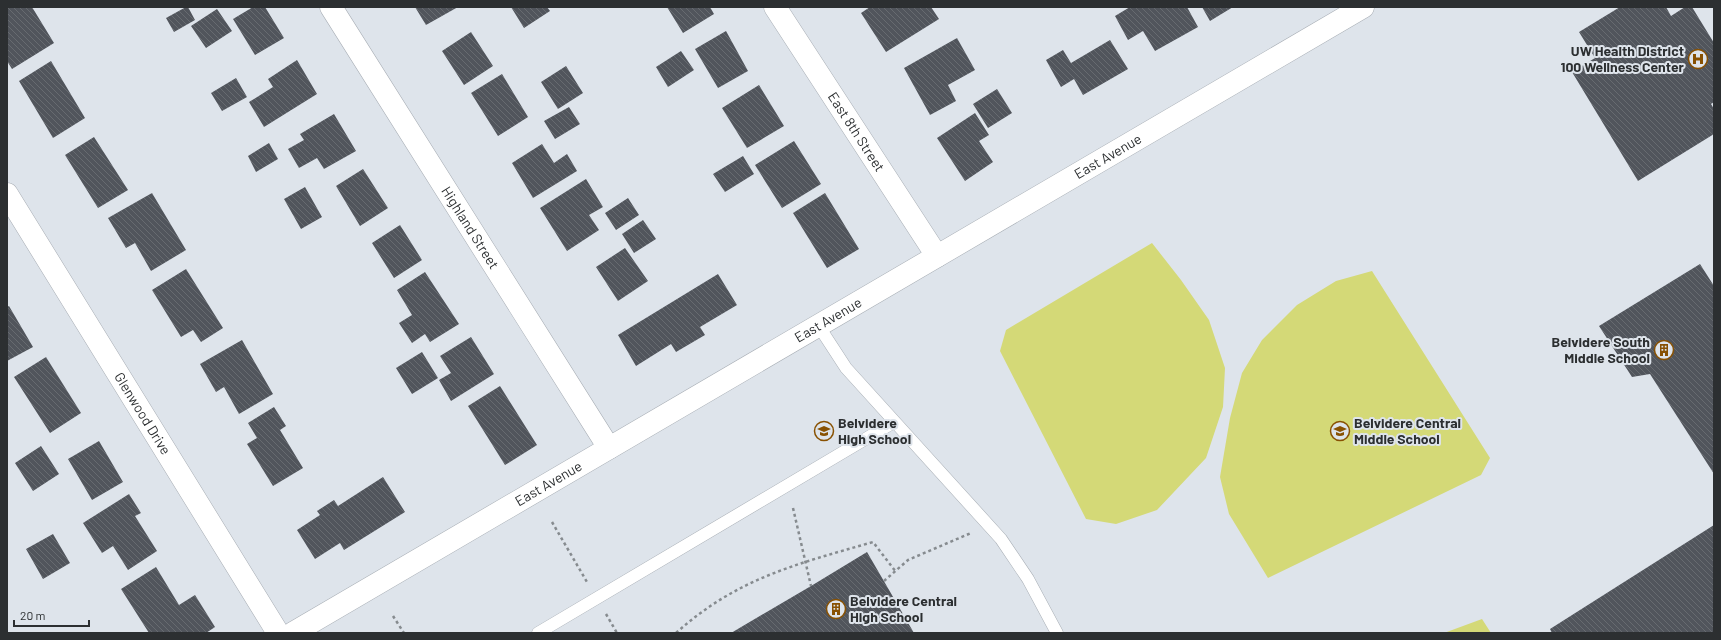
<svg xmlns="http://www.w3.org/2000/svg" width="1721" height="640" font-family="Barlow,sans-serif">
<defs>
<pattern id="building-back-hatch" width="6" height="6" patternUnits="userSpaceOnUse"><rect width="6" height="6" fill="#51555c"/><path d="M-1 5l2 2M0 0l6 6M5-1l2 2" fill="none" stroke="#676b70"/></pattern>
</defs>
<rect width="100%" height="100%" fill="#dee4eb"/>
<path fill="#d4d977" d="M1152,243L1181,280L1209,320L1225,368L1223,407L1206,458L1157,510L1116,524L1086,519L1000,351L1006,330Z
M1372,271L1490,458L1481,475L1268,578L1229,514L1220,477L1230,418L1242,373L1262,340L1297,305L1336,281Z
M1482,619L1491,633H1444Z"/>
<path fill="url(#building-back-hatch)" d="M7,7H32L54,43L12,69L7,61Z
M186,7H188L195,20L174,32L166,18Z
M253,7H265L284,38L255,55L233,19Z
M415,7H458L426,25Z
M511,7H547L550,11L524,28Z
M667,7H710L714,14L683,33Z
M870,7H931L939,19L886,52L861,13Z
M1130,7H1187L1198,27L1155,51L1143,31L1128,40L1115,16Z
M1202,7H1233L1210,21Z
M1620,7H1666L1671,16L1685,7H1692L1714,43V102L1711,104L1714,109V134L1638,181L1572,72L1595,58L1579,32Z
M217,9L232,31L206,48L191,26Z
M726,31L748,71L718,88L695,49Z
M471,32L493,66L464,85L442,51Z
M957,38L975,70L948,85L956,101L930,115L904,68Z
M1110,40L1128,69L1083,95L1074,79L1061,87L1046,60L1063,50L1071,63Z
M681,51L694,70L668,87L656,67Z
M297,60L317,94L264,127L249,102L273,87L268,79Z
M51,61L85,118L53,138L19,81Z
M566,66L583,93L558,109L541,82Z
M502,74L528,117L498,136L471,93Z
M236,78L247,97L222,111L211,93Z
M759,85L784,126L747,148L722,108Z
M997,89L1012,113L988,128L973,104Z
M569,107L580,124L555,139L544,121Z
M975,113L989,135L979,141L993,162L965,181L937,138Z
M334,114L356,151L324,169L317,158L299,168L288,149L304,140L300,134Z
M94,137L128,190L98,208L65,155Z
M794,141L821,184L782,208L755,165Z
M269,143L278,159L256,172L248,156Z
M542,144L554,163L567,154L577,171L533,198L512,163Z
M743,156L754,174L725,192L713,174Z
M363,169L388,208L360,226L336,186Z
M586,179L603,207L589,215L599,230L567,251L540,208Z
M305,187L322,217L301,229L284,199Z
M152,193L186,250L151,271L135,243L126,248L108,218Z
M825,193L859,249L827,268L793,213Z
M628,198L639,215L616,230L605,213Z
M643,220L656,239L634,253L622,234Z
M400,225L422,260L394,278L372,243Z
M625,248L648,281L618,301L596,267Z
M1700,264L1714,286V474L1650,374L1632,377L1599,326Z
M186,269L223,328L201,342L193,330L181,337L152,290Z
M425,272L459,324L430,342L425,334L412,343L399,323L412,315L397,290Z
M718,274L737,305L700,327L705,335L676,352L671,344L636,366L618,335Z
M9,306L33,347L7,361V307Z
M471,337L494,374L451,401L439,380L451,373L440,356Z
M242,340L273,394L239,414L224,387L216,392L200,364Z
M422,352L438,378L412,394L396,368Z
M46,357L81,413L50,433L14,377Z
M500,386L537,445L505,465L468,406Z
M274,407L286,426L280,430L303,468L273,486L247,444L257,438L248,423Z
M99,441L123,482L92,500L68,459Z
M41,446L59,474L33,491L15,463Z
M383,477L405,512L344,550L340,543L315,559L297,530L320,515L317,511L334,500L338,506Z
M129,494L141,513L135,516L157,551L128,570L113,546L102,553L83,523Z
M1714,525V633H1552L1550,629Z
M53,534L70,563L43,579L26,549Z
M867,552L914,633H731L811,586Z
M156,567L179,605L195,595L215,627L206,633H149L121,589Z"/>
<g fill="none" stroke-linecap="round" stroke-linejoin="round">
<defs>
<path id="service" d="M818,325L846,368L1001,539L1028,579L1057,633
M538,633L894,422"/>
<g id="minor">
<path id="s1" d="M331,7L609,448"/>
<path id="s2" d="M775,7L937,256"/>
<path id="s3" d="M7,194L278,633"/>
</g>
<g id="tertiary">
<path id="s4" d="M293,633L1363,7"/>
</g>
</defs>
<use href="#service" stroke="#a8aeb5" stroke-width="13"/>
<use href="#minor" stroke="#a8aeb5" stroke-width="23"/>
<use href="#tertiary" stroke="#a8aeb5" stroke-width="23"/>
<path stroke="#868b8f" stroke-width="2.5" stroke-dasharray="3 3" stroke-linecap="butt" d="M793,508L811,586
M552,522L587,582
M884,581L908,560L971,533
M606,614L617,633
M393,616L404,633
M676,633C737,578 797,564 873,542L896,572"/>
<use href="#service" stroke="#fff" stroke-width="12"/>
<use href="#minor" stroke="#fff" stroke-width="22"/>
<use href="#tertiary" stroke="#fff" stroke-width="22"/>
</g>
<defs>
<symbol id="hospital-ring" viewBox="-11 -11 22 22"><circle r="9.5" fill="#dee4eb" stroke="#885102" stroke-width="1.5"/><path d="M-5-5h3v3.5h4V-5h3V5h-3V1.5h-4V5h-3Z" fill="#885102"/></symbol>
<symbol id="building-ring" viewBox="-11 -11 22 22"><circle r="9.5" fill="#dee4eb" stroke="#885102" stroke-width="1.5"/><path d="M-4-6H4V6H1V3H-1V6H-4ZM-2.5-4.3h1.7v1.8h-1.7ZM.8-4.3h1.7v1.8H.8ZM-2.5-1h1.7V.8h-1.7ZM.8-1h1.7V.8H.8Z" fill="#885102"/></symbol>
<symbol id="school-ring" viewBox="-11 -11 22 22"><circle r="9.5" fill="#dee4eb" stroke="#885102" stroke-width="1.5"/><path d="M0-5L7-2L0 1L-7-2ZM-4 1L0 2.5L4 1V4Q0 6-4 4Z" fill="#885102"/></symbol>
</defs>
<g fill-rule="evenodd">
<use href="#hospital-ring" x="1687" y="48" width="22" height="22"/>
<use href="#building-ring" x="1653" y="339" width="22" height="22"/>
<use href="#school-ring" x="813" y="420" width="22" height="22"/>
<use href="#school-ring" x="1329" y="420" width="22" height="22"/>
<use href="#building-ring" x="825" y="598" width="22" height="22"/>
</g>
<g text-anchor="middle" stroke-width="4" stroke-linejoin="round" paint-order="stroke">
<g font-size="14" font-weight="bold" fill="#2c2f31" stroke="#dee4eb" text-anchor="start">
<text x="1684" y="56" text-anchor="end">UW Health District<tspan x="1684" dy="16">100 Wellness Center</tspan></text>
<text x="1650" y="347" text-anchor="end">Belvidere South<tspan x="1650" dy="16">Middle School</tspan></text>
<text x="838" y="428">Belvidere<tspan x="838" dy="16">High School</tspan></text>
<text x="1354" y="428">Belvidere Central<tspan x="1354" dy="16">Middle School</tspan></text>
<text x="850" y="606">Belvidere Central<tspan x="850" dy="16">High School</tspan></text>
</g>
<g font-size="14" fill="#2c2f31" stroke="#dee4eb">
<text dy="5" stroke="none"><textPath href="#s2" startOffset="149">East 8th Street</textPath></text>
<text dy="5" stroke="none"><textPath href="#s4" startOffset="944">East Avenue</textPath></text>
<text dy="5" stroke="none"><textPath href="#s1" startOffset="261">Highland Street</textPath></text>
<text dy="5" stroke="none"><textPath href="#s4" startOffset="620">East Avenue</textPath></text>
<text dy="5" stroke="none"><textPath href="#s3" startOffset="258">Glenwood Drive</textPath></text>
<text dy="5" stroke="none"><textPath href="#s4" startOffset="296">East Avenue</textPath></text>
</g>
</g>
<rect width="1721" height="640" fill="none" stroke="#2c2f31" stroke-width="16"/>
<path d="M14 620v6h75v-6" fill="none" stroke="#2c2f31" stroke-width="2"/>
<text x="20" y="620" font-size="12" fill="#2c2f31" stroke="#dee4eb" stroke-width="3" paint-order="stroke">20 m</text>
</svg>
